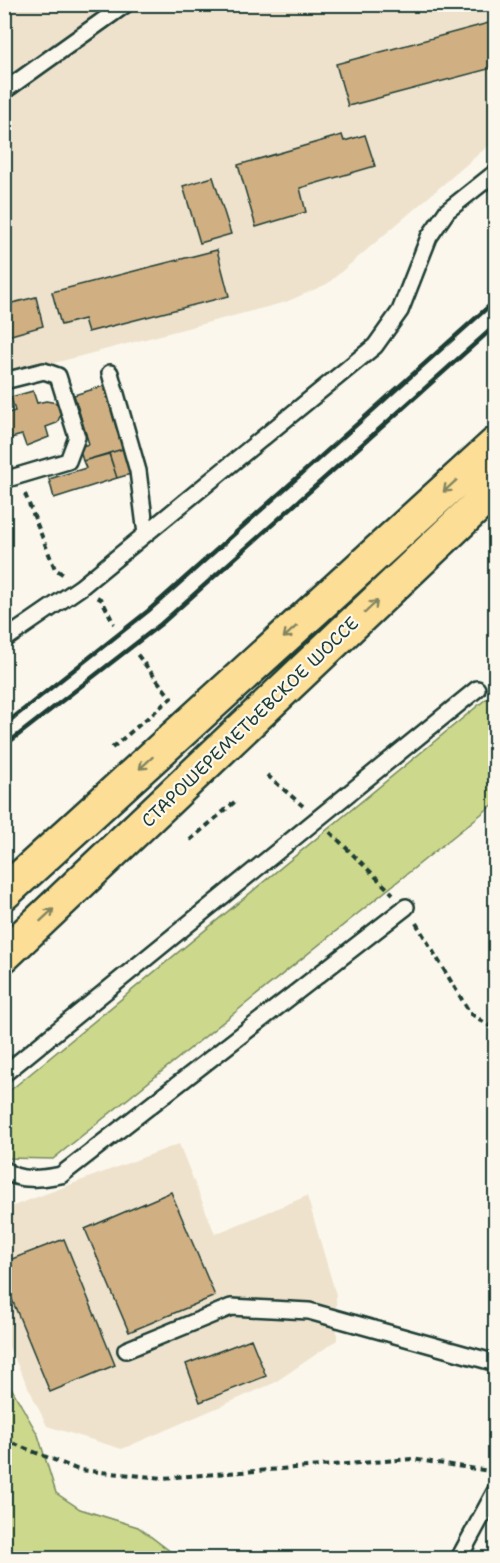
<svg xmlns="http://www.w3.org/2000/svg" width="500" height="1563" font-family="'Shantell Sans',sans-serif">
<rect width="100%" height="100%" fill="#fbf7ec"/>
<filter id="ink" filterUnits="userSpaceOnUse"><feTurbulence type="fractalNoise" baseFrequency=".0167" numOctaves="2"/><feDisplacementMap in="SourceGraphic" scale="12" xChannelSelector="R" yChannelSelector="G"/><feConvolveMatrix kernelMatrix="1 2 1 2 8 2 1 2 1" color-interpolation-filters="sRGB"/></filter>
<g filter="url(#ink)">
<path fill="#eee2cc" d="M5,5H495V140L327,284L286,302L5,376Z
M179,1144L215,1234L307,1196L336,1295L337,1340L274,1383L122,1449L47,1426L5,1339V1209Z"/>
<path fill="#ccd88b" stroke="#768a60" stroke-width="1.5" d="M486,699H495V803L53,1159L5,1158L4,1096L7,1093Z
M4,1375L38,1435L56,1493L80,1509L138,1527L179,1558H5Z"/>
<path fill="#d0b083" stroke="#1f3d34" stroke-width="1.5" d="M496,21V67L348,106L336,64Z
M342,135L344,141L365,135L375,166L300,188L306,212L256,227L238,165Z
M213,177L231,234L200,243L183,186Z
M217,250L229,296L88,332L84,319L61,325L52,292Z
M36,297L43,326L4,337V305Z
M104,386L123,449L83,461L79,447L89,444L74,395Z
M33,391L37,403L46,401L57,403L62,412L57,423L46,427L49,437L26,446L22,435L4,440V414L15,411L11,397Z
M123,449L131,474L117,478L109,453Z
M109,454L117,478L54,498L49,479L86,468L83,461Z
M171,1192L215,1296L129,1332L85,1229Z
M64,1239L115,1365L50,1392L4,1280V1262Z
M251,1339L266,1376L200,1402L186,1364Z"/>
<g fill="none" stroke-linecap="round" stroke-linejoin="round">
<defs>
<path id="service" d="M4,91L126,4
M110,373L138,471L146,534
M4,381L44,371L58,376L77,437L68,461L4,480
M4,640L81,587L375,346L400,311L429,237L447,211L496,172
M4,1074L477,689
M4,1169C17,1183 45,1178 61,1175L406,907
M126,1350L231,1307L309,1311L496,1363
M459,1558L496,1490"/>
<path id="primary" d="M4,893L496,444
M4,955L496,488"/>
</defs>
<use href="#service" stroke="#1f3d34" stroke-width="20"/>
<use href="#primary" stroke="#1f3d34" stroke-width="38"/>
<path stroke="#1f3d34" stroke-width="4" stroke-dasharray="6 4.5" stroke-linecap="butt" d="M25,494L55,569L64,575
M97,597L102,600L114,624
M112,748L171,698L136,653
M267,775L303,806
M330,832L393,894
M190,840L237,800
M416,923L470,1013L496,1030
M4,1425L12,1443L79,1470L163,1478L412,1459L489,1471"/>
<use href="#service" stroke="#fbf7ec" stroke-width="15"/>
<use href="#primary" stroke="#fcde96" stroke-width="33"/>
<path stroke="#1f3d34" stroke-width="4.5" d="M4,725L148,611L496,300
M4,746L161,624L496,325"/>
</g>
<defs><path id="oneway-shaft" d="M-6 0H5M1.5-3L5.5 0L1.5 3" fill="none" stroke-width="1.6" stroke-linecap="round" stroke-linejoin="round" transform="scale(1.5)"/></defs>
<g stroke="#828560">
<use href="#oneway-shaft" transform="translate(450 486) rotate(138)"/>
<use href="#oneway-shaft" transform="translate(371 607) rotate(-44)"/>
<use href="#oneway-shaft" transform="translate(290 632) rotate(138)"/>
<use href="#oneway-shaft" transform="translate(146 763) rotate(138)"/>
<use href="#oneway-shaft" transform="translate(47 915) rotate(-43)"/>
</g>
</g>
<g text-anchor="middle" stroke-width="4.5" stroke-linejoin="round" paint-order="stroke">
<g font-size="18" fill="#1f3d34" stroke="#fbf7ec">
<text transform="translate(250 722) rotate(-44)" y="6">СТАРОШЕРЕМЕТЬЕВСКОЕ ШОССЕ</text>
</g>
</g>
<rect width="500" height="1563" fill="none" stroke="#fbf7ec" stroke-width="24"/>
<rect x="12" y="12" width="476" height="1539" fill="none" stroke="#1f3d34" stroke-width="2" filter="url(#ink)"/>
</svg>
